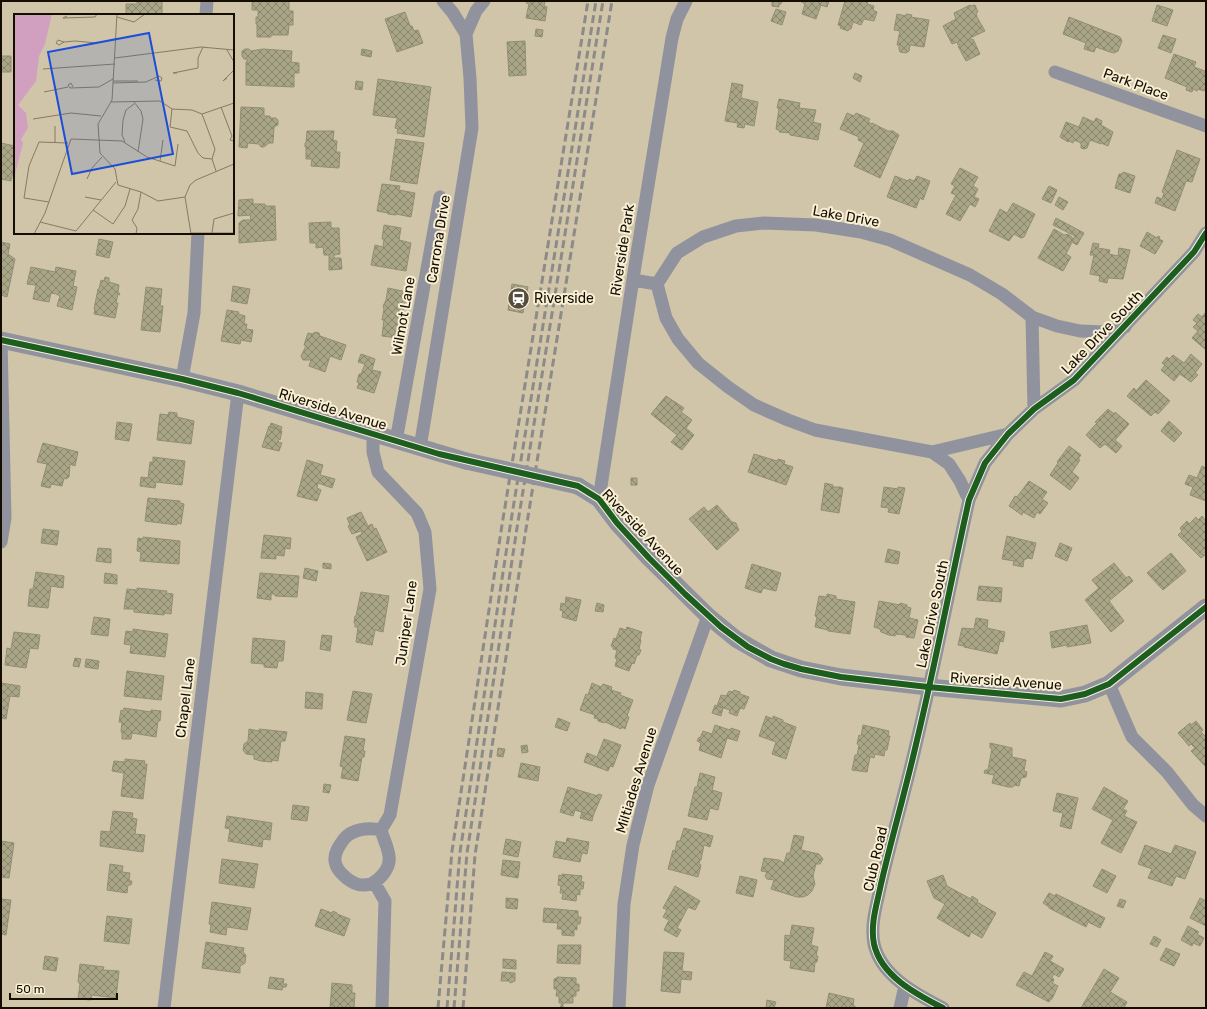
<svg xmlns="http://www.w3.org/2000/svg" width="1207" height="1009" font-family="Rubik,sans-serif">
<defs>
<pattern id="building-cross-hatch" width="8" height="8" patternUnits="userSpaceOnUse"><rect width="8" height="8" fill="#a9a587"/><path d="M0 0l8 8M0 8l8-8" fill="none" stroke="#88856c"/></pattern>
</defs>
<rect width="100%" height="100%" fill="#d0c5a9"/>
<path fill="url(#building-cross-hatch)" stroke="#928d77" d="M137,1H162V15H126V4H137Z
M252,1H289V11H293V25H289L288,35H271V37H257V24H256V17H258V10H252Z
M527,1H545L544,6L547,7L545,21L526,18L529,4L526,3Z
M772,1H782L781,4H779V7L772,6Z
M800,1H829L827,7L821,5L816,19L802,14L805,4Z
M845,1H868L867,4L874,6L873,10L877,12L874,21L864,19L861,25L853,22L851,29H849L848,31L840,28L841,26L838,25Z
M970,5V6L975,5L978,12L976,13L977,17L985,31L970,38L971,40L973,39L980,54L966,61L958,46H960V44L958,45L957,42L952,44L943,26L956,19L954,13Z
M1157,5L1173,10L1167,26L1152,21Z
M776,9L786,12L782,25L771,21Z
M405,12L410,26H412L414,31L418,30L423,43L397,52L385,19Z
M897,14L906,16V14L912,15L911,17L929,20L924,47L910,45L909,51L906,53L900,52L899,49V45H897L900,31L894,30Z
M1069,17L1120,37L1122,41L1118,51L1114,53L1110,52L1096,47L1094,52L1084,49L1086,43L1063,34Z
M536,29L543,30L542,37L535,36Z
M1163,35L1176,39L1171,53L1158,48Z
M525,41L526,75L509,76L507,42Z
M245,49H249L251,51L263,49L292,51L291,62L299,63V73H294V87L246,85V62H247V59H244L242,56V51Z
M362,49L372,51L371,57L361,55Z
M1174,54L1196,62L1194,67L1205,71L1204,73L1206,74V86L1204,91L1198,89L1197,91L1193,89L1192,92L1186,90L1187,87L1165,78Z
M1,56H11V72H1Z
M855,73L862,76L860,82L853,78Z
M378,79L431,87L424,137L397,133L398,129L395,128L397,119L398,118L373,115Z
M356,81L363,82L362,90L355,89Z
M732,83L743,85L741,98L758,102L754,126L745,124L744,128L737,127L738,123L725,121Z
M779,99L800,103L799,109V108L816,110L813,122L821,124L818,140L790,135V133L779,132L780,131L776,129L779,108H777Z
M241,107L264,108V116H270V118H276L278,120V125L274,127L273,143H269L264,147H261L259,144L248,143L247,148L239,147Z
M847,113L854,116L856,113L870,119L868,122L872,124V123L888,131H893L899,135L880,178L854,166L864,143L858,140L859,137L840,129Z
M1083,117L1094,122L1096,118L1102,121L1101,125L1113,132L1108,146L1101,143V144L1090,140L1087,148L1084,149L1081,148V143L1074,140L1073,143L1069,141L1068,142L1060,137L1066,122L1079,127Z
M307,131H334L333,140L337,141L336,152H340L339,168L311,166L312,159H306V147H305V143H306Z
M396,139L424,143L417,184L390,180Z
M1,143L15,146V162L11,181L1,179Z
M1177,150L1200,159L1192,182L1186,181L1175,211L1155,203L1157,197L1162,199L1164,193L1162,192Z
M960,168L978,177L973,186L978,189L974,197L979,199L975,207L970,204L960,221L946,214L956,195L951,193L955,186L951,184Z
M1123,172L1135,176L1130,193L1115,188L1119,174H1122Z
M895,176L908,181L909,179L914,181L917,176L930,181L923,200L920,198L916,208L887,197Z
M382,184L400,186L399,190L415,193L411,217L396,214V215L388,214V213L377,211Z
M1049,186L1057,190L1051,203L1042,199Z
M1059,197L1068,202L1063,210L1055,205Z
M253,199V204H265V206H275L276,240L239,243V223L243,220H251L250,215L238,216L239,200Z
M1013,203L1035,214L1024,237L1021,238L1014,234L1009,241L989,231L1000,209L1007,213Z
M1056,218L1084,233L1077,245L1072,242L1066,254L1071,257L1063,271L1038,258L1054,229L1064,235L1068,234L1072,237L1073,240L1075,236L1053,225Z
M331,222V228H339L340,254L334,255V258H341L342,269L329,270V255H324L323,247L316,248V243H310L309,223Z
M384,225L401,228L399,240L411,243L406,271L371,265L375,245L383,247L384,239H382Z
M1147,232L1157,238L1158,236L1160,237L1159,239L1163,241L1155,254L1140,246Z
M99,239L113,242L109,258L96,255Z
M1,242L10,244L8,254L15,259L7,297L1,295Z
M1093,243L1099,244L1098,248L1110,250L1109,254L1118,256L1119,248L1130,250L1123,279L1108,278L1107,283L1099,281L1100,276L1090,274L1094,255H1090Z
M31,267L55,272L56,267L76,271L73,286L77,287L72,310L57,306L60,296L56,294L51,293L49,302L33,299L36,285L27,284Z
M105,277L109,278V282L119,285L118,291L120,295L118,294L116,303H118L115,318L94,314L95,309H94L98,289H99L101,280L104,281Z
M512,284L528,287L523,313L508,310Z
M233,286L250,289L247,304L231,301Z
M146,287L162,289L160,306H163L160,332L141,330Z
M388,288L407,292L398,338L382,336L384,320H382L384,309L383,306L386,300Z
M227,310L239,312L238,314L245,316L244,324H247L246,329L253,330L251,342L241,340L240,344L221,341Z
M1205,313L1206,314V350L1192,338L1198,331L1193,327L1197,323L1193,320L1198,314L1202,317Z
M316,332L319,333L320,336L346,345L341,360L330,356L325,372L309,366L311,360H303L301,356L306,346L304,345L308,333L312,334Z
M361,354L375,359L372,370L381,372L374,393L357,388L359,383L357,382L359,374H361L365,364L358,362Z
M1191,354L1202,364L1195,373L1198,375L1191,382L1180,374L1174,381L1161,370L1165,365L1162,363L1167,357L1169,359L1173,355L1184,363Z
M1146,380L1170,401L1158,414L1155,412L1151,416L1127,396L1134,388L1136,391Z
M666,396L684,408L681,412L692,420L686,428L694,435L682,450L671,442L677,435L651,414Z
M1108,409L1114,414L1115,412L1129,424L1115,440L1122,446L1116,453L1105,444L1100,448L1086,435L1097,423L1095,422Z
M169,412L177,413V417L194,421L191,444L157,440L160,414L168,415Z
M1169,421L1182,433L1174,442L1161,431Z
M117,422L132,424L129,441L115,439Z
M271,423L282,427L281,430L270,427Z
M269,426L282,431L280,440L279,439L278,442L282,443L279,451L262,447Z
M43,443L78,452L75,466L70,464L69,477L66,479L64,478L62,486L51,484L50,488L41,486L47,464L37,462Z
M1069,446L1081,455L1078,459L1080,460L1072,472L1079,478L1070,490L1050,475L1058,463L1057,462Z
M754,454L777,461L778,459L785,461L784,464L793,467L786,485L748,472Z
M153,457L185,461L182,485L156,482L155,488L140,486L141,477L148,478L150,462H153Z
M307,460L323,465L320,475L335,479L332,488L318,483L317,488L321,490L317,501L297,496Z
M1202,466L1206,468V501L1190,495L1193,487L1185,484L1189,475L1197,478Z
M631,478H637V485H631Z
M1029,481L1047,492L1042,499L1048,503L1040,514L1037,512L1034,518L1023,512L1022,515L1009,506L1015,496L1017,497Z
M825,483L833,485V487H841V488H843L839,513L821,510Z
M884,487L898,489V487L905,488L899,514L888,512L889,508L881,507Z
M148,498L180,501V503L184,504L181,524L177,523V525L145,521Z
M717,505L732,522L736,523L737,526L739,530L717,550L689,519L704,507L708,512Z
M361,512L368,526L372,524L374,529L376,528L387,552L367,561L356,537L362,534L361,531L352,534L348,526L350,525L347,518Z
M1202,516L1206,521V554L1201,558L1178,535L1182,531L1180,528L1187,521L1189,524L1196,517L1198,520Z
M43,529L59,531L57,545L41,543Z
M264,535L291,538L290,549L285,548L284,556L276,555V559L261,558Z
M1007,536L1036,543L1032,559L1028,558L1024,560L1023,567L1013,565L1014,561L1002,559Z
M143,537L180,541L179,564L140,561L141,552L137,551L138,538L143,539Z
M1060,543L1072,548L1067,561L1055,556Z
M98,548L111,549V563L96,561Z
M888,549L900,552L898,564L885,562Z
M1171,553L1186,571L1163,590L1147,573Z
M323,563L331,564V569L323,568Z
M1114,563L1126,578L1129,576L1133,581L1109,601L1124,621L1111,632L1085,600L1099,588L1092,580Z
M752,564L781,573L776,591L763,588L761,593L745,588Z
M305,568L318,571L316,581L303,578Z
M36,572L64,576L63,588L51,586L48,608L28,606L30,589H33Z
M105,573L117,575V584L104,583Z
M260,573L299,576L297,597L275,596V594H271V600L257,598Z
M979,586L1002,588L1001,602L977,600Z
M137,588L167,591L166,593L173,594L171,614L164,613V615L134,612V609H124L127,589L137,590Z
M361,592L389,596L383,632L375,630L372,645L356,642L358,627H355V623H354L355,616H356Z
M827,594L836,596V599L855,602L850,634L828,631V630L815,627L817,617L815,616L819,596L827,597Z
M566,597L581,600L576,621L562,617L563,611L560,610L561,603L565,604Z
M879,601L900,605V603L907,605V607L911,608L909,618L918,620L914,638L906,637V635L896,634L895,636L889,635L881,632L880,629L874,627Z
M597,603L604,605L603,612L595,611Z
M94,617L110,619L108,636L91,634Z
M976,618L988,620L987,628L1005,632L1003,642L1000,641L997,654L964,647V646L958,645L962,628L974,629Z
M1087,625L1091,643L1067,647V645L1052,648L1050,632Z
M627,627L642,632L640,639L641,640L639,649L641,650L639,655H637L634,664L632,663L629,671L615,666L617,659L615,658L617,650L613,649V647L611,646L614,638L616,639L620,628L626,630Z
M133,629L168,634L165,657L130,653L131,645L124,644L126,631L133,632Z
M14,632L40,635L38,649L30,648L26,668L5,665L7,648L11,649Z
M322,635L332,636L330,651L320,649Z
M253,638L285,641L283,661H278L277,668L264,667V664L251,663Z
M75,658L81,659L79,667L73,666Z
M86,659L99,661L98,669L85,667Z
M127,671L164,676L161,700L124,696Z
M1,683L20,686L19,697L10,696L6,719L1,718Z
M592,683L601,687L603,684L612,687L611,690L621,693L620,695L633,700L627,716L629,717L625,729L622,727L621,729L605,722L604,723L598,721V719L594,718L595,715L580,710L586,694L588,695Z
M734,690L740,692V694L749,697L744,709L740,708L737,716L729,713L730,710L717,706L721,695L726,696L729,691L732,692Z
M353,691L372,694L366,723L347,720Z
M306,692L323,694L322,709L305,708Z
M715,705L723,708L721,716L712,713Z
M124,708L151,712V710L161,711L160,721H158L156,737L132,733L131,739H122V732H121L122,722H119L121,710L123,711Z
M766,716L773,719V716L783,720V722L796,727L786,759L772,754L776,742L759,736Z
M558,718L570,723L567,731L555,727Z
M1196,721L1203,730L1201,732L1206,737V767L1191,751L1195,748L1191,744L1189,746L1178,733L1190,723L1191,725Z
M715,725L730,730L731,728L740,731L737,741L727,738L721,758L699,750L701,743L697,741L699,737L700,738L703,731L712,734Z
M863,725L889,731L888,736H890L887,750H885L884,756L875,754L874,758L870,757L867,772L852,770L855,755H857L859,745L857,744L859,735L861,736Z
M249,729L259,731V729L287,732L285,741H281L278,761L272,760V762L261,761L254,759V755L246,754L243,750L244,744L248,741Z
M345,736L365,739L363,751H365L364,757H362L358,781L341,778L343,767L340,766Z
M604,739L621,745L613,767L610,766L608,771L584,762L587,753L597,757Z
M990,743L1012,748V757L1026,760L1024,771L1027,772L1026,777L1021,778L1019,786L1014,785L1013,787H1008L992,783L994,775L984,773L985,770H988L992,748H990Z
M527,745L528,752L522,753L521,746Z
M498,748L505,749L503,757L497,756Z
M125,759L145,761L144,764H147L143,799L121,796L124,773L112,771L114,761L125,762Z
M521,763L540,767L538,781L518,777Z
M700,773L715,777L712,790L722,793L718,810L710,808L707,820L688,816L695,787H697Z
M324,784L331,785L329,793L323,792Z
M568,787L598,796V794L602,795L593,816L575,810L573,816L560,812Z
M1104,787L1128,801L1123,809L1127,811L1124,816L1137,822L1121,853L1101,843L1113,820L1092,809Z
M1057,793L1078,798L1071,829L1060,826L1063,813L1053,811Z
M293,805L309,807L307,821L291,819Z
M113,811L133,813L132,818L137,819L135,834L145,835L143,852L100,846L101,831L110,832Z
M582,812L593,816L592,821L580,818Z
M227,816L272,823L270,840L263,839L262,847L228,841L230,829L225,828Z
M684,828L713,836L710,847L704,845L701,860H700L699,864L701,865L698,877L668,869L673,850L675,851L677,841H680Z
M794,835L804,837L801,850L819,854L823,859L820,864H816L813,876L815,884L812,891L808,895L803,897H797L771,889L774,880L767,879L765,876L767,872L761,871L764,858L779,860L784,863L787,853H790Z
M567,838L589,842L587,854L582,853L580,862L553,857L556,841L566,843Z
M506,839L521,842L518,857L503,854Z
M1,841L14,843L9,878L1,877Z
M1145,845L1171,854L1175,845L1196,852L1185,879L1176,876L1172,886L1148,878L1152,869L1138,864Z
M222,859L258,864L254,888L219,883Z
M503,860L520,862L518,878L501,875Z
M110,864L123,866L122,872L130,873L129,881H132L131,885H128L127,893L107,890Z
M1102,869L1116,876L1107,893L1093,886Z
M562,874L582,876L581,882H584L583,889H580V895L577,894L576,901L562,899L563,893H560L561,886L558,885L559,875L562,876Z
M943,875L947,886L971,899L972,896L978,900L977,902L996,913L982,938L971,932L969,937L937,918L945,904L934,898L927,881Z
M740,876L757,880L753,897L736,893Z
M675,886L700,901L695,910L688,907L677,928L681,930L677,937L664,930L669,920L663,917L667,910L663,908Z
M1049,893L1055,896L1056,894L1105,918L1100,928L1088,922L1086,927L1049,908V907L1043,903Z
M506,898L518,899L517,909L506,908Z
M1200,898L1206,901V926L1190,918Z
M1,899L11,900L6,935L1,934Z
M1120,899L1126,901L1123,908L1117,906Z
M212,902L251,908L247,930L227,927L226,935L210,932L211,925L209,924Z
M544,908L578,911V917H581L580,924H577V930L574,929V936L562,935V929H557L558,923L543,922Z
M321,909L332,913L333,911L337,913V914L350,919L344,936L315,926Z
M107,916L132,919L129,944L104,941Z
M792,925L814,928L811,945L818,947L816,956H818L817,962H815L814,972L790,968L791,961L784,960L785,935L790,936Z
M1188,926L1199,932L1197,934L1204,938L1200,946L1193,943L1192,946L1181,940Z
M1154,936L1161,940L1157,947L1150,944Z
M206,942L244,948L243,952L246,955L245,963L240,966V973L202,968Z
M558,945H581L580,964L557,963Z
M1166,948L1180,954L1174,966L1160,960Z
M664,952L684,953L682,971L692,972L691,980L681,979L680,993L661,991Z
M1045,952L1053,956L1050,961L1064,969L1059,977L1054,974L1052,977L1054,980L1052,983L1058,986L1052,999H1051L1049,1002L1016,985L1024,972L1032,976Z
M45,956L58,958L56,971L43,969Z
M503,959L516,960V969L503,968Z
M80,964L104,967L103,970L119,971L116,998L92,995L91,1000L78,999L80,984L78,982Z
M1104,969L1119,978L1110,992L1127,1002L1124,1008H1081Z
M502,972L515,973V981L510,983V981H501Z
M270,977L284,979L283,984H287L286,987H283L282,990L268,988Z
M557,977L576,978V984H579V991H576V996H573V1003H563V1008H569H541H560L562,1003H559V996H556L557,989H554V979L557,978Z
M332,983L352,985V993H355L354,1008H330Z
M829,993L854,999L853,1006H855V1008H826Z
M767,1000L776,1002L774,1008H766Z"/>
<g fill="none" stroke-linecap="round" stroke-linejoin="round">
<path stroke="#90939d" stroke-width="13" d="M206,15L207,1
M466,34L476,11L484,1
M1055,72L1206,126
M633,280L657,284L677,253L703,237L736,226L764,223L816,225L861,232L890,240L970,275L1002,294L1032,317L1057,326L1080,331L1105,332L1125,327
M657,284L666,318L678,339L698,363L728,387L754,405L788,420L815,430L932,452L1008,434
M1032,317L1034,409
M182,379L194,313L198,233
M373,433V452L378,472L417,513L425,532L430,589L390,815L381,830C383,838 388,847 389,856C391,869 377,885 364,885C353,886 336,872 335,861C334,853 339,846 344,839C352,829 369,827 381,830
M396,441L440,197
M420,448L472,128L470,78L466,34L453,13L443,1
M932,452L949,464L960,481L969,500
M599,499L635,266L672,38L677,19L686,1
M1,542L5,518L1,340
M1109,684L1132,737L1167,772L1193,805L1206,816
M374,882L385,901L382,1008
M164,1008L238,393
M619,1008L624,904L633,845L648,785L708,616
M900,1008L905,986
M943,1008C916,994 881,976 874,944C870,924 877,904 881,884C892,836 906,789 917,740C936,661 951,580 969,500L985,463L1008,434L1034,409L1074,380L1194,252L1206,233"/>
<path stroke="#90939d" stroke-width="17" d="M1,340L182,379L238,393L466,461
M578,486L599,499L617,523L649,558L708,616L736,639L771,659L801,669L841,677L928,687L1061,699L1085,694L1109,684L1206,607"/>
<path stroke="#8d8b88" stroke-width="3" stroke-dasharray="8 4" stroke-linecap="butt" d="M438,1008L452,851L502,525L588,1
M447,1008L460,852L510,527L596,1
M454,1008L467,853L517,528L603,1
M463,1008L475,855L526,529L612,1"/>
<path stroke="#90939d" stroke-width="17" d="M466,461L578,486"/>
<defs>
<path id="cycleway" d="M1,340L182,379L238,393L439,454L578,486L599,499L617,523L649,558L685,594L721,627L748,647L771,659L784,664L801,669L841,677L928,687L1061,699L1085,694L1109,684L1206,607
M943,1008C916,994 881,976 874,944C870,924 877,904 881,884C892,836 906,789 917,740C936,661 951,580 969,500L985,463L1008,434L1034,409L1074,380L1194,252L1206,233"/>
</defs>
<use href="#cycleway" stroke="#f8efd4" stroke-width="8"/>
<use href="#cycleway" stroke="#1b5e20" stroke-width="6"/>
</g>
<defs>
<symbol id="station-disc" viewBox="-11 -11 22 22"><circle r="9.5" fill="#564d3b" stroke="#f8efd4"/><path d="M-3-6H3Q5-6 5-4V2Q5 4 3 4L4.5 6H3L1.5 4h-3L-3 6H-4.5L-3 4Q-5 4-5 2V-4Q-5-6-3-6ZM-3.5-4v3h7v-3ZM-3.5 1v1.5H-2V1ZM2 1v1.5H3.5V1Z" fill="#fff"/></symbol>
</defs>
<g fill-rule="evenodd">
<use href="#station-disc" x="506" y="286" width="25" height="25"/>
</g>
<g text-anchor="middle" stroke-width="4" stroke-linejoin="round" paint-order="stroke">
<g font-size="14" fill="#140d00" stroke="#f8efd4">
<text transform="translate(1136 84) rotate(20)" y="5">Park Place</text>
<text transform="translate(846 216) rotate(10)" y="5">Lake Drive</text>
<text transform="translate(438 239) rotate(-81)" y="5">Carrona Drive</text>
<text transform="translate(622 250) rotate(-81)" y="5">Riverside Park</text>
<text transform="translate(403 316) rotate(-80)" y="5">Wilmot Lane</text>
<text transform="translate(1102 332) rotate(-46)" y="5">Lake Drive South</text>
<text transform="translate(333 409) rotate(17)" y="5">Riverside Avenue</text>
<text transform="translate(643 532) rotate(47)" y="5">Riverside Avenue</text>
<text transform="translate(932 614) rotate(-78)" y="5">Lake Drive South</text>
<text transform="translate(406 623) rotate(-82)" y="5">Juniper Lane</text>
<text transform="translate(1006 681) rotate(4)" y="5">Riverside Avenue</text>
<text transform="translate(185 698) rotate(-83)" y="5">Chapel Lane</text>
<text transform="translate(636 780) rotate(-73)" y="5">Miltiades Avenue</text>
<text transform="translate(875 859) rotate(-77)" y="5">Club Road</text>
</g>
<g font-size="14" fill="#140d00" stroke="#f8efd4" text-anchor="start">
<text x="534" y="303">Riverside</text>
</g>
</g>
<g transform="translate(14 14)">
<rect width="220" height="220" fill="#d0c5a9"/>
<path d="M0,0H38L31,30L25,42L22,67L4,91L12,99L14,114L7,125L9,129L0,164Z" fill="#d19fbf"/>
<path fill="none" stroke="#857b65" stroke-width="1" d="M103,0L98,86L84,110L86,139L101,155L104,171L127,178L144,187L171,183M53,2L49,4L81,3L83,0M103,3L120,8L131,0M50,28L44,26L42,29L45,31L50,28L61,27L83,29L101,25M213,36L220,48M101,44L187,33L220,36M29,55L101,50M163,59H159L184,54V44L189,33M213,64L209,67L220,56M99,67H124M99,69L132,68L145,62L148,64L147,67L141,66M59,73L57,69L54,71L56,74L85,73L99,65M30,78L54,73M97,88L146,87L158,95M120,88L127,97L129,105L124,138M207,93L218,122L216,126L220,127M158,95L156,113L173,117L184,139L189,144L198,145L202,157M158,95L178,96L188,100L201,135L198,145M188,100L220,89M19,105L57,99L87,102M41,112V129M111,128L108,121L109,106L112,96L120,90M146,147L149,126M73,165L78,154L88,143M71,183L87,186M171,183L176,171L182,166L220,150M171,183L177,220M35,188L10,184L15,152L25,128L54,129M79,196L99,210L111,192L116,175M26,208L62,217L102,168M177,219H220M198,219L200,205L220,199M20,220L31,199L57,125L108,127L133,143L161,152L164,130M122,220L123,214L118,206L124,195L127,178"/>
<path fill="#1d4ed8" fill-opacity="0.15" stroke="#1d4ed8" stroke-width="2" d="M135,19L159,140L58,160L34,38Z"/>
<rect width="220" height="220" fill="none" stroke="#140d00" stroke-width="2"/>
</g>
<rect width="1207" height="1009" fill="none" stroke="#140d00" stroke-width="4"/>
<path d="M10 993v6h107v-6" fill="none" stroke="#140d00" stroke-width="2"/>
<text x="16" y="993" font-size="12" fill="#140d00" stroke="#f8efd4" stroke-width="3" paint-order="stroke">50 m</text>
</svg>
